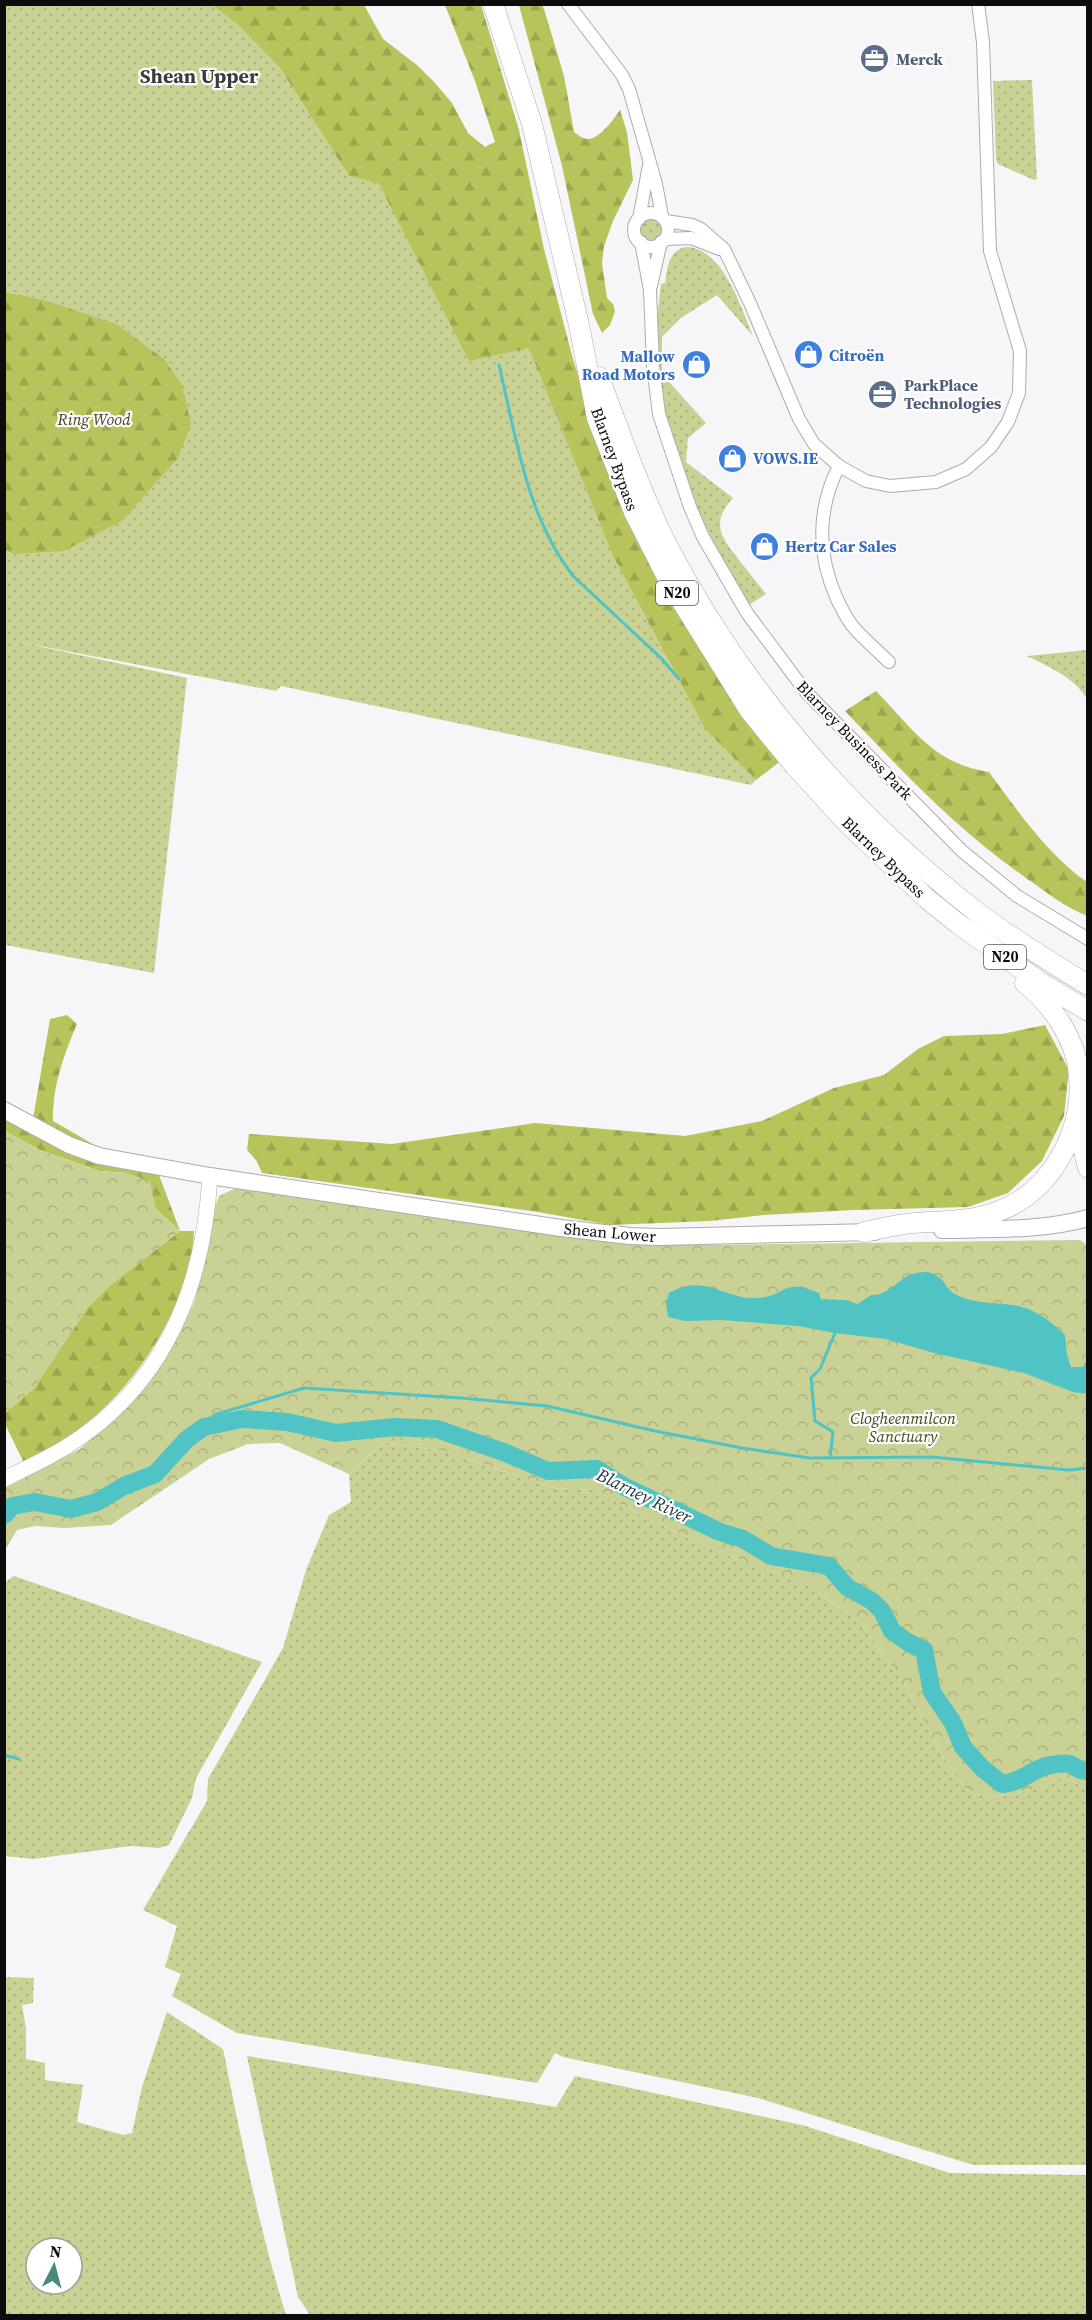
<svg xmlns="http://www.w3.org/2000/svg" width="1092" height="2320" font-family="'Source Serif 4',serif">
<defs>
<pattern id="grass-dots" width="8" height="8" patternUnits="userSpaceOnUse" patternTransform="scale(1.5)"><rect width="8" height="8" fill="#c9d194"/><path d="M2 2h.1M6 6h.1" fill="none" stroke="#abb27e" stroke-width="1.8" stroke-linecap="round"/></pattern>
<pattern id="forest-firs" width="22" height="20" patternUnits="userSpaceOnUse" patternTransform="scale(1.5)"><rect width="22" height="20" fill="#b8c35b"/><path d="M5 1l3.5 6h-7zM16 11l3.5 6h-7z" fill="#9da64e"/></pattern>
<pattern id="park-crowns" width="20" height="18" patternUnits="userSpaceOnUse" patternTransform="scale(1.5)"><rect width="20" height="18" fill="#c9d194"/><path d="M2 6a3 3 0 1 1 6 0M12 15a3 3 0 1 1 6 0" fill="none" stroke="#abb27e"/></pattern>
</defs>
<rect width="100%" height="100%" fill="#f6f6f8"/>
<path fill="url(#grass-dots)" fill-rule="evenodd" d="M4,5H212L239,26L280,68L349,176L379,184L412,245L529,347L612,554L705,729L756,780L751,785L281,686L276,691L19,642L187,678L154,973L5,945V551L15,554L41,299L5,292Z
M1032,80L1037,179L1034,180L998,164L996,160L993,81Z
M638 230a12 12 0 1 1 24 0a12 12 0 1 1-24 0Z
M687,247C724,249 741,308 753,336L717,295L681,318L662,337V374L706,423L688,438L686,462L733,498C710,523 721,537 739,560C748,571 757,583 766,594L749,605C703,533 657,430 657,343C656,323 659,303 661,284L665,283C667,268 669,249 687,247Z
M1087,650V699C1074,677 1049,667 1027,656Z
M383,1442L444,1451L553,1488L596,1490L644,1517L721,1553L805,1583L861,1624L905,1685L945,1760L967,1791L993,1798L1040,1788L1062,1777L1087,1788V2165H973L758,2098L563,2057L555,2053L537,2083L237,2033L172,1996L181,1974L165,1967L177,1926L143,1910L207,1801L208,1779L283,1648L306,1570L329,1515L351,1502L349,1474Z
M14,1576L262,1662L196,1778L192,1798L169,1845L159,1848L131,1846L33,1859L5,1856L4,1583Z
M4,1977L34,1978L33,2003L22,2005L26,2028V2059L45,2063V2080L83,2085L77,2122L123,2135L132,2133L142,2087L167,2012L223,2049C241,2139 259,2228 286,2315H5ZM36,2248H72V2284H36Z
M247,2056L556,2107L575,2076L802,2125L950,2173L1087,2175V2315H310L298,2297Z"/>
<path fill="url(#forest-firs)" d="M212,5H364L383,39L417,65L435,83L452,103L468,133L485,147L495,142L475,81L445,5H481L519,130L544,249L573,359L602,448L782,760L756,780L705,729L612,554L529,348L469,361L379,184L349,176L280,68L239,26Z
M519,5H542L544,9L564,76L574,132C578,135 583,139 587,139C599,140 614,119 620,110L627,132L633,180L613,221L604,246L602,263L607,298L613,304L615,311L610,325L602,333L593,314L562,166Z
M5,292L41,299L116,324L164,359L182,385L191,424L178,458L122,521L64,551L15,554L5,551Z
M876,691C912,728 934,764 989,772C1015,808 1050,857 1087,882V916C1065,907 1046,892 1026,878C956,829 903,772 845,711Z
M67,1015L77,1024C64,1054 52,1088 53,1121L110,1154L92,1150L33,1119L50,1019Z
M1045,1025L1069,1070L1064,1116L1042,1161L1008,1193L968,1207L853,1210L764,1215L710,1221L610,1225L538,1212L262,1173L257,1161L247,1150L249,1134L392,1144L535,1123L685,1136L762,1121L834,1088L884,1075L918,1049L944,1036L1002,1034Z
M5,1118L159,1175L180,1231H194C191,1295 149,1365 104,1408C81,1430 52,1448 23,1461L5,1424V1413L34,1388L88,1307L109,1286L180,1231L156,1209L127,1173L99,1171L40,1150L5,1131Z"/>
<path fill="url(#park-crowns)" d="M5,1131L40,1150L98,1171L127,1173L150,1181L156,1209L180,1231L109,1286L88,1307L34,1388L5,1413Z
M252,1188L624,1244L704,1245L1080,1240L1087,1245V1788L1062,1777L1040,1788L993,1798L967,1791L945,1760L905,1685L861,1624L805,1583L721,1553L644,1517L596,1490L553,1488L444,1451L383,1442L349,1474L280,1443L248,1444L209,1459L111,1525L65,1528L35,1526L17,1530L5,1550V1488L80,1449L127,1407L165,1358L194,1303L205,1260L211,1216L219,1196L234,1189Z"/>
<path fill="#50c4c4" d="M928,1272C948,1278 943,1288 955,1294C975,1305 997,1302 1019,1306C1036,1310 1053,1323 1065,1335L1067,1355L1071,1367H1083L1087,1359V1394L1073,1392L1024,1373L934,1353L886,1339L835,1333L798,1326L722,1320L685,1321L668,1317L666,1303L669,1293C705,1272 724,1300 758,1298C787,1296 782,1277 819,1293L821,1299L844,1300L858,1304L871,1295C887,1296 896,1282 909,1275C914,1273 921,1272 928,1272Z"/>
<g fill="none" stroke-linecap="round" stroke-linejoin="round">
<path stroke="#50c4c4" stroke-width="3" d="M499,365C516,437 527,518 574,577L661,658L679,679
M204,1427L214,1415L304,1388L461,1398L547,1406L655,1431L742,1448L810,1458L932,1457L1069,1470L1088,1468
M830,1458L833,1432L815,1421L811,1378L820,1369L835,1333
M4,1755L19,1759"/>
<path stroke="#50c4c4" stroke-width="18" d="M4,1515L12,1506L35,1502L71,1509L97,1502L124,1486L155,1474L187,1439L204,1427L242,1419L287,1422L336,1433L395,1427L437,1429L506,1453L548,1471L597,1469L623,1486L720,1532L743,1539L771,1556L829,1566L847,1587L872,1601L882,1611L892,1631L909,1643L924,1650L932,1692L953,1723L963,1747L982,1768L1002,1784C1022,1783 1034,1767 1051,1765C1056,1764 1065,1763 1070,1764C1077,1767 1080,1772 1088,1771"/>
<defs>
<path id="minor" d="M568,4L622,75L629,89L656,184L662,216
M634 230a17 17 0 1 1 34 0a17 17 0 1 1-34 0Z
M639,219L649,165
M666,221L692,225L701,229L724,249L750,303L799,419L814,444L839,466L866,481L890,486L936,482L966,469L991,447L1008,422L1019,393L1020,351L990,251L983,42L978,4
M665,239L691,238L719,249
M641,242L650,290L653,366L659,414L690,507L703,537L747,613L806,692L962,851L1017,896L1088,939
M651,286L661,242
M839,466C817,509 817,555 837,599C842,609 847,621 856,630C866,641 878,651 889,662"/>
<path id="tertiary" d="M4,1479C31,1466 57,1454 81,1437C169,1375 204,1280 210,1176"/>
<path id="secondary" d="M4,1110L69,1145L99,1156L210,1176L561,1228L630,1236L659,1237L875,1232
M942,1230C989,1229 1043,1231 1088,1218"/>
<path id="trunk" d="M493,4L532,124L579,325L597,418L634,512L669,581L750,711L795,766L847,823L926,898L957,923L1040,982L1088,1011
M599,377C620,433 640,491 667,545C742,689 850,814 978,913C1013,939 1050,962 1088,985
M1076,1118L1088,1168
M864,1232C880,1229 897,1224 914,1223C943,1221 971,1222 999,1211C1052,1191 1084,1131 1079,1075C1076,1039 1053,1006 1025,983"/>
</defs>
<use href="#minor" stroke="#abacad" stroke-width="14"/>
<use href="#tertiary" stroke="#abacad" stroke-width="16"/>
<use href="#secondary" stroke="#abacad" stroke-width="18"/>
<use href="#trunk" stroke="#abacad" stroke-width="21"/>
<use href="#minor" stroke="#fff" stroke-width="12"/>
<use href="#tertiary" stroke="#fff" stroke-width="15"/>
<use href="#secondary" stroke="#fff" stroke-width="16"/>
<use href="#trunk" stroke="#fff" stroke-width="20"/>
</g>
<defs>
<symbol id="office-disc" viewBox="-11 -11 22 22"><circle r="9.5" fill="#5c6f8a" stroke="#fff"/><path d="M-6-3h4V-5.5h4V-3h4V5H-6ZM-1-4.5V-3h2v-1.5ZM-6 0V1H6V0Z" fill="#fff"/></symbol>
<symbol id="shop-disc" viewBox="-11 -11 22 22"><circle r="9.5" fill="#3f7fe0" stroke="#fff"/><path d="M-5-2.5h2.3a2.7 3.5 0 0 1 5.4 0H5L5.5 6h-11ZM-1.5-2.5h3a1.5 2.3 0 0 0-3 0Z" fill="#fff"/></symbol>
</defs>
<g fill-rule="evenodd">
<use href="#office-disc" x="858" y="42" width="33" height="33"/>
<use href="#shop-disc" x="792" y="338" width="33" height="33"/>
<use href="#shop-disc" x="680" y="348" width="33" height="33"/>
<use href="#office-disc" x="866" y="378" width="33" height="33"/>
<use href="#shop-disc" x="716" y="442" width="33" height="33"/>
<use href="#shop-disc" x="748" y="530" width="33" height="33"/>
</g>
<g text-anchor="middle" stroke-width="4.5" stroke-linejoin="round" paint-order="stroke">
<g fill="#fff" stroke="#555556" stroke-width="1.5">
<rect x="656" y="581" width="42" height="24" rx="4.5"/>
<rect x="984" y="945" width="42" height="24" rx="4.5"/>
</g>
<g font-size="15" font-weight="bold" fill="#0c0c0d">
<text x="677" y="598">N20</text>
<text x="1005" y="962">N20</text>
</g>
<g font-size="16" font-weight="bold" fill="#4e5e75" stroke="#fff" text-anchor="start">
<text x="896" y="65">Merck</text>
<text x="904" y="391">ParkPlace<tspan x="904" dy="18">Technologies</tspan></text>
</g>
<g font-size="16" font-weight="bold" fill="#366cbe" stroke="#fff" text-anchor="start">
<text x="829" y="361">Citroën</text>
<text x="675" y="362" text-anchor="end">Mallow<tspan x="675" dy="18">Road Motors</tspan></text>
<text x="753" y="464">VOWS.IE</text>
<text x="785" y="552">Hertz Car Sales</text>
</g>
<g font-size="16" font-style="italic" fill="#43471c" stroke="#fff">
<text x="94" y="425">Ring Wood</text>
<text x="903" y="1424">Clogheenmilcon<tspan x="903" dy="18">Sanctuary</tspan></text>
</g>
<g font-size="16" fill="#0c0c0d" stroke="#fff">
<text transform="translate(615 459) rotate(70)" y="6">Blarney Bypass</text>
<text transform="translate(855 740) rotate(46)" y="6">Blarney Business Park</text>
<text transform="translate(884 857) rotate(44)" y="6">Blarney Bypass</text>
<text transform="translate(610 1232) rotate(5)" y="6">Shean Lower</text>
</g>
<g font-size="18" font-style="italic" fill="#223c3b" stroke="#fff">
<text transform="translate(644 1496) rotate(26)" y="6">Blarney River</text>
</g>
<g font-size="20" font-weight="bold" fill="#3c3c3d" stroke="#fff">
<text x="199" y="83">Shean Upper</text>
</g>
</g>
<rect width="1092" height="2320" fill="none" stroke="#0c0c0d" stroke-width="12"/>
<g transform="translate(54 2266) rotate(6)"><circle r="28" fill="#ffffff" stroke="#9e9e9e" stroke-width="1.5"/>
<path d="M0-4.5L10 22L0 15L-10 22Z" fill="#478a7c"/>
<text y="-9" font-size="16" font-weight="bold" text-anchor="middle" fill="#0c0c0d">N</text>
</g>
</svg>
